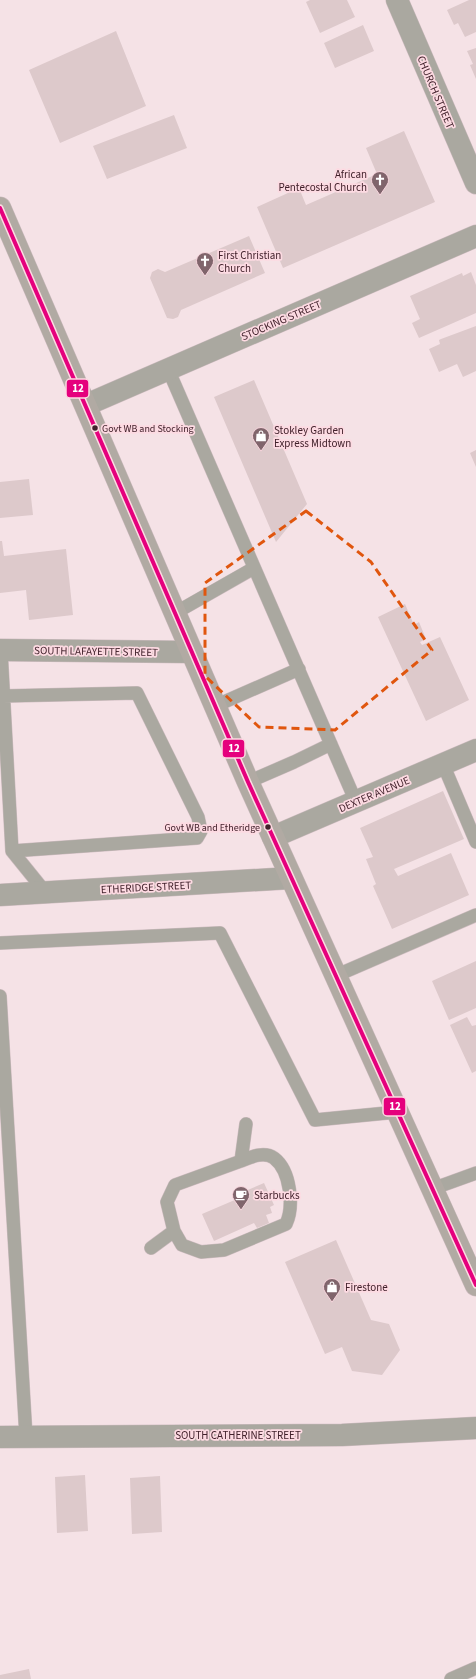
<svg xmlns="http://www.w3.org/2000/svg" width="476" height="1679" font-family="'Source Sans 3',sans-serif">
<rect width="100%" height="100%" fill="#f5e2e6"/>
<path fill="#ddc9cb" d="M310,0H347L355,17L320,33L306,2Z
M469,0H476V32L465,37L458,23L454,25L447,10Z
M363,25L374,51L335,68L324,43Z
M116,31L146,106L60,143L29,70Z
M476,48V79L470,65L473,64L467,51Z
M174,115L187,148L107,179L93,146Z
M404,131L435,202L283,268L257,207L299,188L306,205L377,174L366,148Z
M249,236L265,273L181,310L178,317L173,319L167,318L150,278L152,272L158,269L165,272Z
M471,272L476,285V313L419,338L412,323L420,319L410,296L462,273L463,276Z
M476,326V371L463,377L457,364L439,372L429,349L440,344L439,340L441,339Z
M254,380L307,504L276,542L214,397Z
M476,450V467L470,453Z
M29,479L33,515L0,518V482Z
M0,541H2L4,556L66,549L73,615L29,620L26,590L0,593Z
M405,604L414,625L419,622L426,639L420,642L422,645L440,637L469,700L426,721L378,617Z
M443,791L464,839L394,869L398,876L451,853L469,895L392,929L373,886L376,884L366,859L373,857L360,828Z
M476,961V1008L449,1020L432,981Z
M467,1017L472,1026L476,1025V1071L472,1073L450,1025Z
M264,1183L274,1205L270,1207L272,1213L266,1215L269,1223L257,1228L254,1223L214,1241L202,1214L244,1196L243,1192Z
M336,1240L371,1320L389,1324L400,1350L382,1375L352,1371L342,1347L325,1354L285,1262Z
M85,1475L88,1531L57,1533L55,1477Z
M160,1476L162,1532L132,1534L130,1478Z
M29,1669L31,1679H0V1675Z"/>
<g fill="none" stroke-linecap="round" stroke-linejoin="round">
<defs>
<path id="service" d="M168,369L356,802
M175,613L254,568
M1,650L12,851L46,893
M3,696L137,693L198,817L201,831L197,838L12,851
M215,706L299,669
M443,764L476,842
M248,782L294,762L331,744
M0,943L220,933L315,1120L397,1112
M335,976L476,915
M0,996L26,1437
M241,1161C251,1157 264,1151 274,1158C291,1171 294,1207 286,1224L224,1250L201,1252L182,1245L174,1231L167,1202L175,1185L241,1161L246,1124
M432,1189L476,1173
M151,1248L174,1231
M451,1679L476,1668"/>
<path id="minor" d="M397,0L476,183
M86,405L476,236
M273,837L476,750
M0,895L291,878"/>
<path id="tertiary" d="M0,650L192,652
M0,1437L342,1435L476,1428"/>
<path id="primary" d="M0,208L248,782L476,1285"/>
</defs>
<use href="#service" stroke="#cfbdc1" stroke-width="14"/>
<use href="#minor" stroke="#cfbdc1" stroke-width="23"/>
<use href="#tertiary" stroke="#cfbdc1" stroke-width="23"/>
<use href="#primary" stroke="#cfbdc1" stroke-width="23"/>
<use href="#service" stroke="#aaa8a0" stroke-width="13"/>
<use href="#minor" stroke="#aaa8a0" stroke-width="22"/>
<use href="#tertiary" stroke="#aaa8a0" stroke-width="22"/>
<use href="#primary" stroke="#b1aaa3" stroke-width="22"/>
<defs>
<path id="bus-1" d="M0,208L248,782L476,1285"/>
</defs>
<use href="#bus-1" stroke="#fddae2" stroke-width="7"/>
<use href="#bus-1" stroke="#e5007d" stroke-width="4"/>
</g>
<path fill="none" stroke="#e0560e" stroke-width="3" stroke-dasharray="8 5" stroke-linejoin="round" d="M306,511L371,562L432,650L335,730L259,727L205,676V583Z"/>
<defs>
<symbol id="church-pin" viewBox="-11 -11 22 30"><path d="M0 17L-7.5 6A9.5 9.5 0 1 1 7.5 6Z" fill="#80656c" stroke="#fddae2"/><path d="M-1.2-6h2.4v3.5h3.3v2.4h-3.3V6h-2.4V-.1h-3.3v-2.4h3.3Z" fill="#fff"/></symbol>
<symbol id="shop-pin" viewBox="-11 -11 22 30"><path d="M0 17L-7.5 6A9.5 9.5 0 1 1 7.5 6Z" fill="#80656c" stroke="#fddae2"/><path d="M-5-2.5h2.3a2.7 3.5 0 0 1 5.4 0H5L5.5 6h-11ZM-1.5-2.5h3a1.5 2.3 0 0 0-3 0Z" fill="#fff"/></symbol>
<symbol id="cafe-pin" viewBox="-11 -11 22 30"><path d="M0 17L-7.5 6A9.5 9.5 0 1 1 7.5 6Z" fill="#80656c" stroke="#fddae2"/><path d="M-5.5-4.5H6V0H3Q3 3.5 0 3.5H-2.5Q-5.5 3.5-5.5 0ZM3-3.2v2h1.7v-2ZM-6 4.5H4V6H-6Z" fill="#fff"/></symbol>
</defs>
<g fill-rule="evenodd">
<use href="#church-pin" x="370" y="170" width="20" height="27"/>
<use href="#church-pin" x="195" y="251" width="20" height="27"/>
<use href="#shop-pin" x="251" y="426" width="20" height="27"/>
<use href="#cafe-pin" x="231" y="1185" width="20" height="27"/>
<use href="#shop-pin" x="322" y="1277" width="20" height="27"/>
</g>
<g fill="#41212b" stroke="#fddae2" stroke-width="1.5">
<circle cx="95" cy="428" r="3.5"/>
<circle cx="268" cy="827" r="3.5"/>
</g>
<g text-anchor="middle" stroke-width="3.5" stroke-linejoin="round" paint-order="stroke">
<g font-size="10" fill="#41212b" stroke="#fddae2" text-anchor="start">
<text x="102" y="432">Govt WB and Stocking</text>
<text x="260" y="831" text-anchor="end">Govt WB and Etheridge</text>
</g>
<g font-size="11" fill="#41212b" stroke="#fddae2">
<text transform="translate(436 92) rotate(67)" y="4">CHURCH STREET</text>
<text transform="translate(281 320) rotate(-23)" y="4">STOCKING STREET</text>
<text transform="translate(96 651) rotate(1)" y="4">SOUTH LAFAYETTE STREET</text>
<text transform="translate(374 794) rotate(-23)" y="4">DEXTER AVENUE</text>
<text transform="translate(146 887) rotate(-3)" y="4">ETHERIDGE STREET</text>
<text x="238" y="1439">SOUTH CATHERINE STREET</text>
</g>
<g font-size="11" fill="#41212b" stroke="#fddae2" text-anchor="start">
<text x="367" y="178" text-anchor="end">African<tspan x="367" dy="13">Pentecostal Church</tspan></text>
<text x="218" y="259">First Christian<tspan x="218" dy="13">Church</tspan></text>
<text x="274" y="434">Stokley Garden<tspan x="274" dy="13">Express Midtown</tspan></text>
<text x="254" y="1199">Starbucks</text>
<text x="345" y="1291">Firestone</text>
</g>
</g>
<g stroke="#fddae2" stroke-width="1.5">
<rect x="66" y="379" width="23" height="19" rx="4" fill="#e5007d"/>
<rect x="222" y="739" width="23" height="19" rx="4" fill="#e5007d"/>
<rect x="383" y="1097" width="23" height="19" rx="4" fill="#e5007d"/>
</g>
<g font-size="11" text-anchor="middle" font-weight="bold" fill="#fff">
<text x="78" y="392">12</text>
<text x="234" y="752">12</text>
<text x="395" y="1110">12</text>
</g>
</svg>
